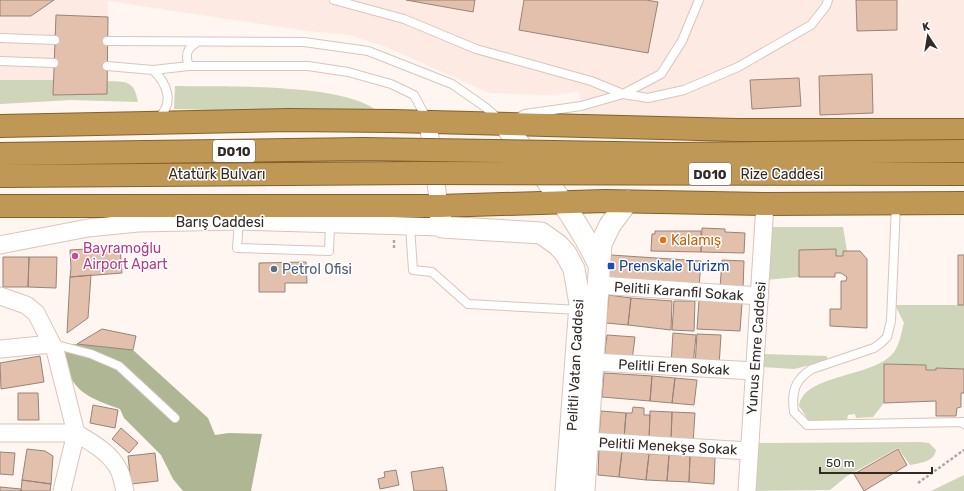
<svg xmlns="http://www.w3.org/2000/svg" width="964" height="491" font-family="Rubik,sans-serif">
<rect width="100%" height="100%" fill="#fff5f1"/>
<path fill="#fdeae2" d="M0,0H964V124L583,121L579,92L545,95L490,93L386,47L350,35L308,31L108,1L107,94L102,100H70L0,104Z"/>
<path fill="#ced5b9" d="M0,80H54V95L107,94V81C127,82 134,80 138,102L70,100L0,104Z
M175,86C218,87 353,82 380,114L174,109Z
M766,227H843L847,251H843V256H836V249L799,250V277L765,280Z
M895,305H964V369L926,370V365L884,364V403L873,417L856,418L855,414L848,415L847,420L809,421L799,406C804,373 875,378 894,352C900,344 901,333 904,323Z
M761,354L827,356V361L794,369L760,367Z
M921,442L929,443L936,450C934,462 920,463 910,465L898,448L847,476L830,490L751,491L755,443Z
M964,475V491H931Z"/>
<path fill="#aeb694" d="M77,344L133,350L208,418L215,435L229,433L262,434L251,491H183L173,479L161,455L124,418L120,409C102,402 81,397 71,378C66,370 66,355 64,345Z"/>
<path fill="#e2c0ab" stroke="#978479" d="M0,0H54L31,16H0Z
M406,0H475L473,12Z
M524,0H646L658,2L648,53L519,30Z
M856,0H897V30L857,31Z
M56,15L108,17L107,94L53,95Z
M872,74L873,113L820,115L819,76Z
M799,78L801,106L752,109L750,80Z
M702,228L725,229V232L745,233L744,253L701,252Z
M655,231H701V252L651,251L652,234H655Z
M120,247L122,273L70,277L71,268L70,250Z
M836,249V256H843V251H860L867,259V328L830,326V309H841V281H846L847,277L841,273H835V277H799V250Z
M611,255L701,261L699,288L609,281Z
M958,255H964V305H958Z
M3,257H29L28,287H3Z
M29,257H57L56,288L28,287Z
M722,260L744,261L743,289L720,288Z
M306,262L307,283H285V292H259V263Z
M91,275L88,318L67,333L70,277Z
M609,295L631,298L628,325L606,323Z
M631,298L672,301L671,330L628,325Z
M699,300L742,303L740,331L697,329Z
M674,301H695L694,331L672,330Z
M102,329L136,336L133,350L77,344Z
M673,333L696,335L693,366L671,364Z
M697,334L721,335L719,366L695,365Z
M607,335L635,337L632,360L604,358Z
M40,356L44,382L1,389L0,363Z
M884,364L926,365V370H936V368L964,369V393H961V407L957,408L956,416H936V401L884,403Z
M604,373L652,376L650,401L602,397Z
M652,376L675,378L672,403L650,401Z
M675,378L697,380L694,405L672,403Z
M18,393H38L39,420H18Z
M93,405L118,410L115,428L90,423Z
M633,407L644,408V415H650L649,440L624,439L626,413H632Z
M601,411L626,413L624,439L599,437Z
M650,411L672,412L671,441L649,440Z
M672,412L695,413L693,443L671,441Z
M121,428L138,443L129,453L112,439Z
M27,449L45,451L53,456L51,484L22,480Z
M599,449L622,451L619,477L598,475Z
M898,449L907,465L864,491L854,474Z
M622,451L649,454L646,480L619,477Z
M0,452L15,453L13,475L0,474Z
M155,453L158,481L131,484L128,456Z
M649,454L669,455L667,481L646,480Z
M669,455L690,456L689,482L667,481Z
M690,456L715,458L714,484L689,482Z
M443,467L447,491H414L411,472Z
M396,470L399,485L380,489L378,479L385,477L384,472Z
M22,480L51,484L50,491H21Z
M0,487L21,489V491H0Z"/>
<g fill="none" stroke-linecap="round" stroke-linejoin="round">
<defs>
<path id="service" d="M334,0L404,19L476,49L591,81L623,94L648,98L684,90L738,67L811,25L826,6L828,0
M0,38L55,40
M107,41L304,42L368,51L452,84L485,107L499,119
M0,61L54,63
M107,66L153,70L189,66H308L348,72L391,84L414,95L428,121
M189,66C185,56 186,49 196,43
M153,70C167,83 175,104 158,118
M519,117L525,114L581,106L623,94L661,74L682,41L699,0
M896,205L891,321L887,337L881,343L874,348L812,369C795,379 791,392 794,412L807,425L964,422V424
M239,221L237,248L329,251L330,225
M410,226L413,270L432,272L468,304L580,310
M53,344L91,354L119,366L175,418"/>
<path id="minor" d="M428,122L439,206
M0,245L88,228L138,223L239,221L442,227
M598,285L760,296
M0,296L26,305L36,313L55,350L76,433C92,443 110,452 119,470C122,476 123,484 125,491
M0,349L52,344
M594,362L755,371
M0,433H76L62,491
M588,441L749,451
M747,491L765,204"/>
<path id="tertiary" d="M504,124C538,169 575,214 599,265
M439,206L442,227L541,233L558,245L566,254L574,269L580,304L566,491
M584,491L601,244L610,225L628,201"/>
<path id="trunk" d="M0,126L289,120L392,121L737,130H964
M0,206H439L605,201L765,204L964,203"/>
</defs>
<use href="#service" stroke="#dbc4ba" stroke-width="10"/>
<use href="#minor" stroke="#dbc4ba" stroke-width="19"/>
<use href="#tertiary" stroke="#dbc4ba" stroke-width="23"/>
<use href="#trunk" stroke="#85612a" stroke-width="24"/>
<path stroke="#b0a6a3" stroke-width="2.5" stroke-dasharray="3 2" stroke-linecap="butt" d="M394,240V249
M918,483L964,450"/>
<use href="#service" stroke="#fff" stroke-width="8"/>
<use href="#minor" stroke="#fff" stroke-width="17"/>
<use href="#tertiary" stroke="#fff" stroke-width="21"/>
<use href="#trunk" stroke="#c09856" stroke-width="22"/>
<defs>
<path id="trunk-bridge" d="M0,154L363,149L674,154L964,151
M0,176L419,173L964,174"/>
</defs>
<use href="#trunk-bridge" stroke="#85612a" stroke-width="24" stroke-linecap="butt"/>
<use href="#trunk-bridge" stroke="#c09856" stroke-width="22"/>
</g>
<circle fill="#e8710a" stroke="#fff" stroke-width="1.5" cx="663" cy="240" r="4"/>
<circle fill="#d1479c" stroke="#fff" stroke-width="1.5" cx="75" cy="256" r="4"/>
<rect fill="#1a4fb4" stroke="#fff" stroke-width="1.5" x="607" y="262" width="8" height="8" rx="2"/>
<circle fill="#5c6f8a" stroke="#fff" stroke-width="1.5" cx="274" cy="269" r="4"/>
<g text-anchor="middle" stroke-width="3" stroke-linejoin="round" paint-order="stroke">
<g fill="#fff" stroke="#706a68" stroke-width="1">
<rect x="213" y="140" width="42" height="22" rx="3"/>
<rect x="689" y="163" width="42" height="22" rx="3"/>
</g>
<g font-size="13" font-weight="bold" fill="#332a27">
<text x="234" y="156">D010</text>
<text x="710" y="179">D010</text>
</g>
<g font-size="14" fill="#332a27" stroke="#fff">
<text x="217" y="179">Atatürk Bulvarı</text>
<text x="782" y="179">Rize Caddesi</text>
<text x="220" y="227">Barış Caddesi</text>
<text transform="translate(679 291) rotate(4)" y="5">Pelitli Karanfil Sokak</text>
<text transform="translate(756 348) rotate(-86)" y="5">Yunus Emre Caddesi</text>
<text transform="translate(575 365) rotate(-87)" y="5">Pelitli Vatan Caddesi</text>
<text transform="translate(674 367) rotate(3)" y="5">Pelitli Eren Sokak</text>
<text transform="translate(668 446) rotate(3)" y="5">Pelitli Menekşe Sokak</text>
</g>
<g font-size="14" fill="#c56008" stroke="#fff" text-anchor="start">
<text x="671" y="245">Kalamış</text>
</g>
<g font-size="14" fill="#b23c85" stroke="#fff" text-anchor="start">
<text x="83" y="253">Bayramoğlu<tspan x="83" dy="16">Airport Apart</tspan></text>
</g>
<g font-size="14" fill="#164399" stroke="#fff" text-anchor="start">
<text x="619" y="271">Prenskale Turizm</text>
</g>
<g font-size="14" fill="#4e5e75" stroke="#fff" text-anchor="start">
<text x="282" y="274">Petrol Ofisi</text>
</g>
</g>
<g transform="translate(928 36) rotate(348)" stroke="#ffffff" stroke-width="3" paint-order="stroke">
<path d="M0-3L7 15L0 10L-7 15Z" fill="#332a27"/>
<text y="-6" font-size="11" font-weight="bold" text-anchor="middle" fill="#332a27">K</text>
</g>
<path d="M820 467v6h112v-6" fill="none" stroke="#332a27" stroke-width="2"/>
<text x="826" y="467" font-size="12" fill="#332a27" stroke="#ffffff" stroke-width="3" paint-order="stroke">50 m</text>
</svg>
